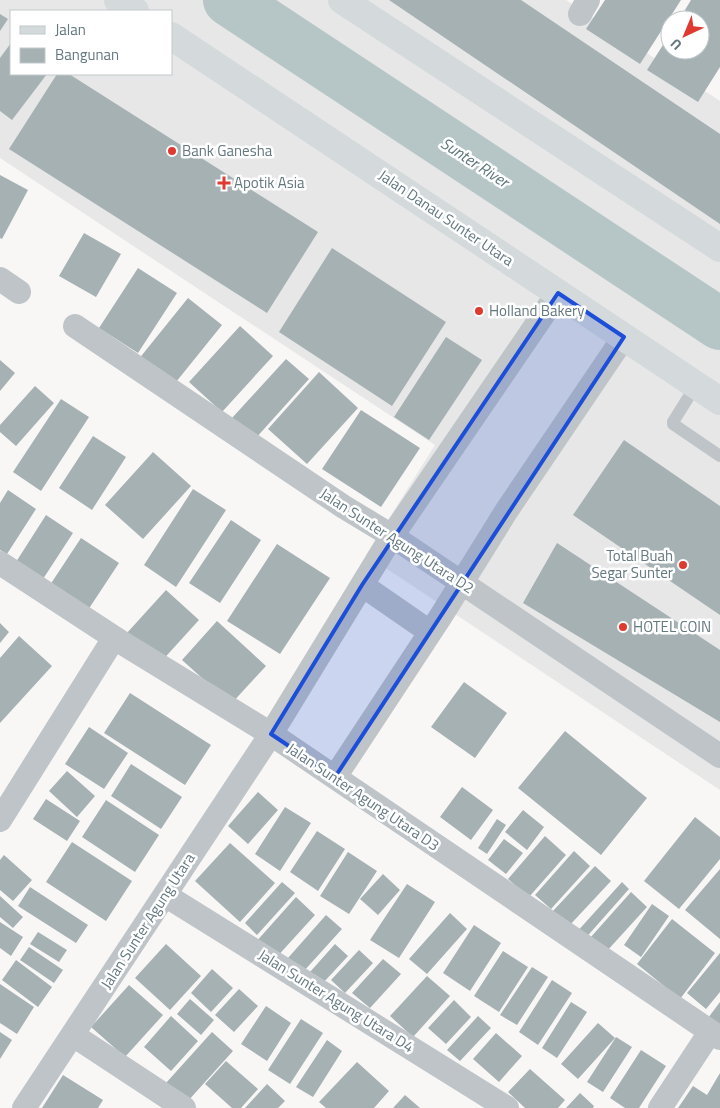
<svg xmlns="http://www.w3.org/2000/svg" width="720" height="1108" font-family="'Titillium Web',sans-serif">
<rect width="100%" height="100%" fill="#f8f7f5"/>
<path fill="#e6e7e6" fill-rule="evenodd" d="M0,0H566L720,101V790L366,555L435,445L0,158ZM11,11H171V74H11Z"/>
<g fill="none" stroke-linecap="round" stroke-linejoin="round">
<path stroke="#b6c6c7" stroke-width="52" d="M229,0L720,324"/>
</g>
<path fill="#a6b1b4" d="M389,0H521L720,134V224Z
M605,0H681L640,64L586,29Z
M691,0H720V67L698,102L647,70L670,34V50H700V20H679Z
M0,14L8,19L0,31Z
M11,43V74H47L12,120L0,111V58Z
M57,74H69L318,232L267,313L9,149Z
M0,175L28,190L2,239L0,238Z
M84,233L121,254L96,297L59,276Z
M332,248L446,322L392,406L279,332Z
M138,268L177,293L138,353L99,328Z
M188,298L222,325L172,387L138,360Z
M240,326L273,356L222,412L189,382Z
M446,337L482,360L429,440L394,417Z
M286,359L309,379L255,439L232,418Z
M0,360L15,373L0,391Z
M319,372L358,408L307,464L268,429Z
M35,386L54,403L16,446L0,432V425Z
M61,399L89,417L41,491L13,472Z
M361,410L420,448L381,507L322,469Z
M93,436L126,457L92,510L59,488Z
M624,440L720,506V615L573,515Z
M153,452L191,486L143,539L105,505Z
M193,489L226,510L176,587L144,565Z
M8,490L36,509L7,554L0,550V503Z
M46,515L73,533L43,579L16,562Z
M231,520L261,540L220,603L189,583Z
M81,538L119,563L86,613L48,588Z
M557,543L720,650V722L523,603Z
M277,544L330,578L280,654L227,621Z
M166,590L199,620L159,664L126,634Z
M217,621L266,666L231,704L182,660Z
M0,623L9,632L0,643Z
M19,636L52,666L0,723V658Z
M464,682L507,713L475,758L431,727Z
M130,693L211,745L185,785L104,733Z
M89,727L128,753L104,789L65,764Z
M565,731L647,798L601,855L518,788Z
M131,764L182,797L161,829L111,796Z
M67,771L95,796L77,817L49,791Z
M462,787L493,810L471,840L440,817Z
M258,792L278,810L248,844L228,826Z
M46,799L80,821L67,841L33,819Z
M106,800L159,835L135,872L82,837Z
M285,807L311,823L280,871L255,854Z
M523,810L544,827L527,850L505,832Z
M695,817L720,837V859L679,909L644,881Z
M497,819L506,825L487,854L478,848Z
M317,831L345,849L318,891L290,872Z
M545,836L566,855L529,897L508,879Z
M504,839L523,853L506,874L488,860Z
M72,842L132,881L106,921L46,882Z
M230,843L275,883L240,922L195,881Z
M574,851L590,866L551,909L535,895Z
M348,852L377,871L349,914L320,896Z
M4,855L32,880L13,901L0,890V860Z
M595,866L611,881L568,927L552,912Z
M720,869V939L685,910Z
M383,874L400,890L378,915L360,899Z
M282,882L295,893L257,935L245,923Z
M622,882L629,889L583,941L575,934Z
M407,884L435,902L399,958L370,940Z
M30,887L88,925L76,943L18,906Z
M631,892L647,907L606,952L590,938Z
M0,896L23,917L13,928L0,917Z
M296,897L315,915L274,960L255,943Z
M652,904L669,916L641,957L624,945Z
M450,913L467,929L427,974L409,959Z
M326,915L342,929L303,972L288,958Z
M672,919L715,953L680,999L637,964Z
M0,922L23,937L11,956L0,948Z
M474,925L501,943L470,991L443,973Z
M38,932L67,950L59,962L30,944Z
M166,944L201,976L170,1010L135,978Z
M335,944L348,956L323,983L310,972Z
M29,947L63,970L54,983L20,960Z
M359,950L373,963L345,993L331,980Z
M503,951L528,967L499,1012L474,996Z
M720,953V992L706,1009L687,993Z
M383,959L401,974L370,1008L352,993Z
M16,960L52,987L38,1007L2,980Z
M532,967L548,977L517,1025L500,1015Z
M212,969L233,988L211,1012L191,993Z
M427,976L450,996L413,1037L390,1016Z
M552,980L572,993L538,1045L519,1032Z
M0,984L34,1007L17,1034L0,1023Z
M129,985L163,1015L125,1057L91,1027Z
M239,989L258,1006L234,1032L215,1015Z
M190,999L214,1020L201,1035L177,1014Z
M454,1000L471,1017L446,1044L428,1028Z
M571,1002L587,1012L557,1058L542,1048Z
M720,1002V1028L708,1018Z
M266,1006L291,1023L267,1061L241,1044Z
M171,1016L198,1041L171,1071L144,1047Z
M478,1016L491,1028L460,1061L447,1050Z
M301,1019L323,1033L290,1084L268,1070Z
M598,1023L615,1038L578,1079L561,1064Z
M0,1032L12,1040L0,1059Z
M212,1032L233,1051L187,1102L166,1083Z
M496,1033L522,1056L499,1082L473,1059Z
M616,1037L632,1047L603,1092L587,1082Z
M327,1040L342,1051L313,1097L296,1087Z
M641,1050L666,1066L639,1108H625L610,1098Z
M226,1061L258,1089L241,1108H232L205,1084Z
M357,1062L389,1091L374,1108H326L319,1102Z
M530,1069L565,1100L558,1108H525L508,1092Z
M720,1073V1108H678L693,1086L707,1095Z
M63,1075L103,1100L98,1108H42Z
M267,1084L285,1101L278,1108H245Z
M580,1093L594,1106L593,1108H566Z
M405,1095L420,1108H393Z"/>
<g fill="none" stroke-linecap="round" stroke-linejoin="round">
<path stroke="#bec4c7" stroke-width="12" d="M696,385L673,422V424L720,456"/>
<path stroke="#bec4c7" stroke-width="24" d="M580,14L588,0
M0,279L19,292
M75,326L344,507L392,536L720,756
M0,563L124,644L271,734L720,1038
M362,585L430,632
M335,777L441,616L507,510L624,337
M0,820L114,638
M165,895L507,1108
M73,1035L184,1108
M24,1108L271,734L392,536L558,293
M660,1108L710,1032"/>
<path stroke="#d4d9db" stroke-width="28" d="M118,0L135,11
M342,0L720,248
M171,36L720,401"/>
</g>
<path fill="#1d4ed8" fill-opacity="0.2" stroke="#1d4ed8" stroke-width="4" stroke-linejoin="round" d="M558,293L624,337L335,777L271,734L362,585Z"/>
<g fill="#de3a2f" stroke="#fff" stroke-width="2">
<circle cx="172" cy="151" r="5"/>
<path d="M221.5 175.5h5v5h5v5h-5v5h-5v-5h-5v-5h5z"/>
<circle cx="479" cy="311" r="5"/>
<circle cx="683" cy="565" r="5"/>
<circle cx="623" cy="627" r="5"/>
</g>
<g text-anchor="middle" stroke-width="5" stroke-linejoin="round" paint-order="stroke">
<g font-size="15" fill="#64787f" stroke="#fff" text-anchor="start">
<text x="182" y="156">Bank Ganesha</text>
<text x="234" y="188">Apotik Asia</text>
<text x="489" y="316">Holland Bakery</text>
<text x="673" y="561" text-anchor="end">Total Buah<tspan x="673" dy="17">Segar Sunter</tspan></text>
<text x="633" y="632">HOTEL COIN</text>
</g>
<g font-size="15" fill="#64787f" stroke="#fff">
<text transform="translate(446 218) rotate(34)" y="5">Jalan Danau Sunter Utara</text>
<text transform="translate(397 541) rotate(33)" y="5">Jalan Sunter Agung Utara D2</text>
<text transform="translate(363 797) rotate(34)" y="5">Jalan Sunter Agung Utara D3</text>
<text transform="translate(148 921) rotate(-57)" y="5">Jalan Sunter Agung Utara</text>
<text transform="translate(336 1001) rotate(32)" y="5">Jalan Sunter Agung Utara D4</text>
</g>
<g font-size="16" font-style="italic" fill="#5e777a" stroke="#fff">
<text transform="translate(475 162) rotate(33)" y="6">Sunter River</text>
</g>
</g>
<rect x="10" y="10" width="162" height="65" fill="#ffffff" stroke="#c1c9cc"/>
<rect x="20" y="26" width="25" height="8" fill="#d4d9db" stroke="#c1c9cc"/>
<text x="55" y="35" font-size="15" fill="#64787f">Jalan</text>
<rect x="20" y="48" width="25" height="15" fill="#a6b1b4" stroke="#c1c9cc"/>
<text x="55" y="60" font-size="15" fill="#64787f">Bangunan</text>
<g transform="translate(685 35) rotate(224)"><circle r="24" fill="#ffffff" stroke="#c1c9cc"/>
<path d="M0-4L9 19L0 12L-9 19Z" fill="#de3a2f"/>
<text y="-8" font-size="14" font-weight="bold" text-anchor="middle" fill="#64787f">U</text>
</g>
</svg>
